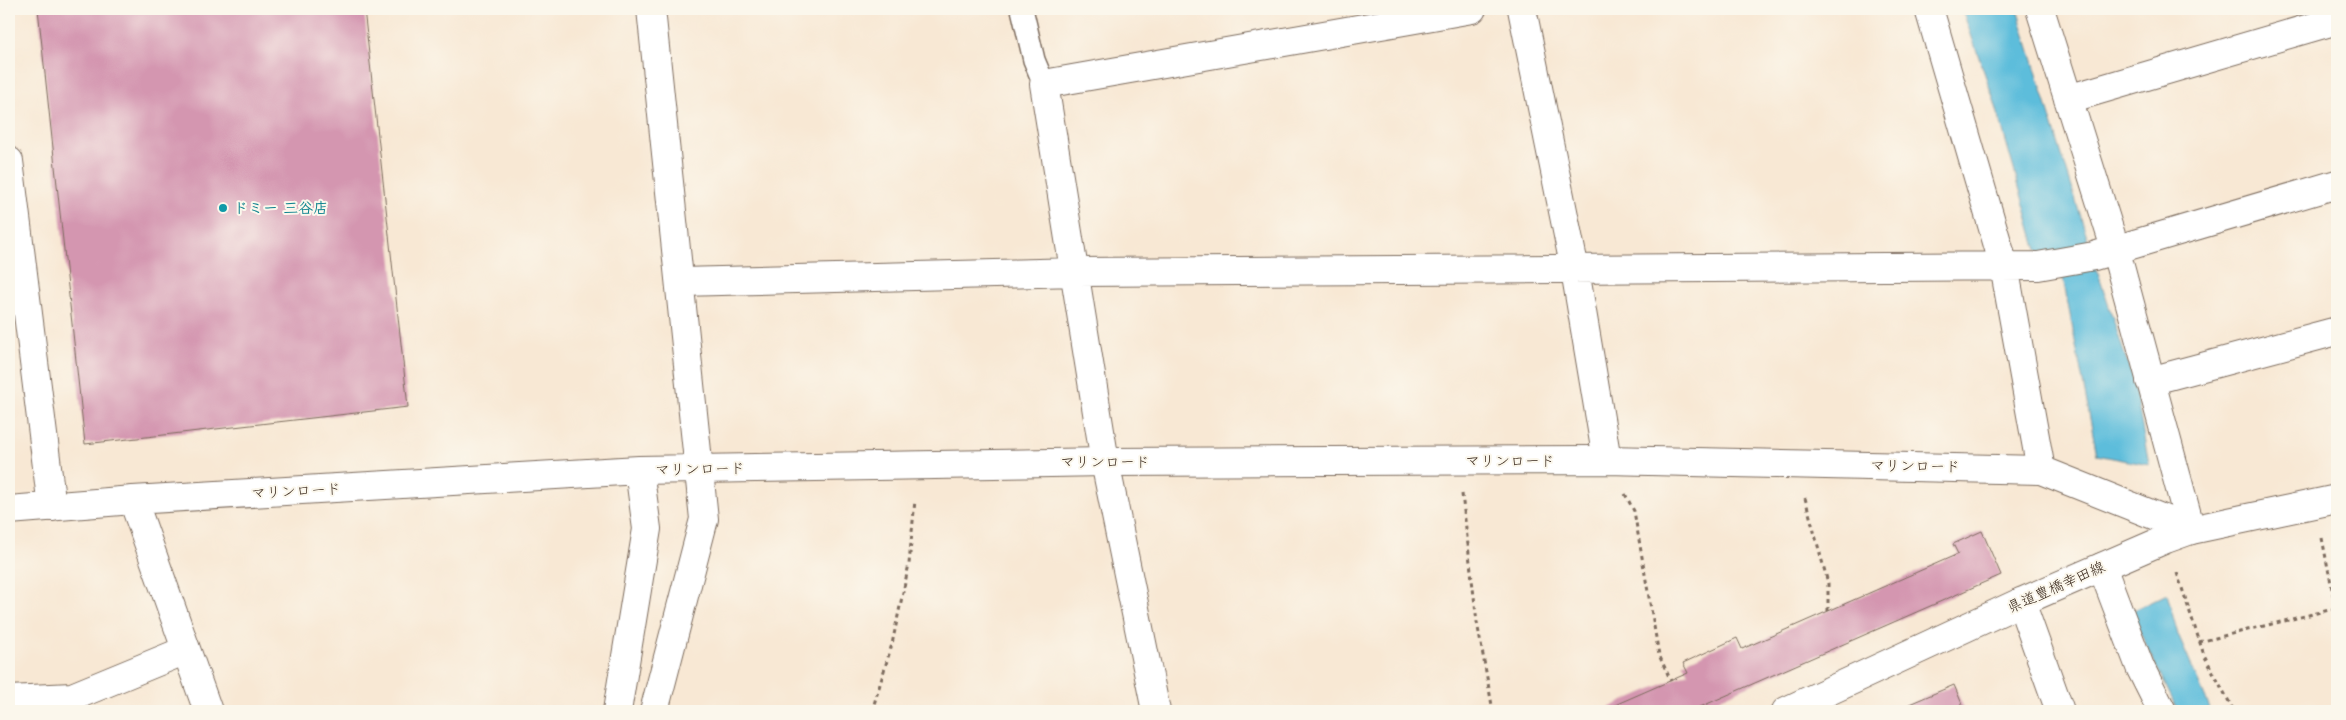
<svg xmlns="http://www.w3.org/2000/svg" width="2346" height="720" font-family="'Comic Neue','Klee One',sans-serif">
<rect width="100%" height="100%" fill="#fbf7ec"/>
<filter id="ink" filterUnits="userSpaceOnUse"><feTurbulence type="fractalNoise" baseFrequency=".02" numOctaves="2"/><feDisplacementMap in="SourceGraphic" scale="10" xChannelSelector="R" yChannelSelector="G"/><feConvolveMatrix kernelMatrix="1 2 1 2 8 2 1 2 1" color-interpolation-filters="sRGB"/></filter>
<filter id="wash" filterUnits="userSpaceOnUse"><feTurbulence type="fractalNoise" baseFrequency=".0096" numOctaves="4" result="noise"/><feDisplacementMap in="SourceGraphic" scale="20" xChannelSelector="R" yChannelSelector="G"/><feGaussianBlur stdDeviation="1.12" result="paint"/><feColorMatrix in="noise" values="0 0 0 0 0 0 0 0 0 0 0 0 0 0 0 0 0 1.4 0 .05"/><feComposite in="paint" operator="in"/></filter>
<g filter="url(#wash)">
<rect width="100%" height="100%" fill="#f8e8d4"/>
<path fill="#5dbddb" stroke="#4c747c" d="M1962,9H2017L2100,279L2134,383L2149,465L2097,455L2062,273L2037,250L1995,103Z
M2167,594L2178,635L2211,711H2178L2130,612Z"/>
<g id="blocks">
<path fill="#d496b0" d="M38,9H364L408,407L85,444Z
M1982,531L2001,575L1691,711H1601L1688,673L1683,663L1737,638L1742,649L1958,554L1953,544Z
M1954,685L1965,711H1893Z"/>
</g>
</g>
<g filter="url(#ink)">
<use href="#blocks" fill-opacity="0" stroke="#7d6c5e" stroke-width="1"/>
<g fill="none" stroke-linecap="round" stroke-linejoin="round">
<defs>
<path id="lane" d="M1022,9L1034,60L1044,84"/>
<path id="street" d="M1522,9L1575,270L1607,460
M1929,9L2004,266L2041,470
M2040,9L2115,248L2191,530
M2068,99L2337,20
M9,161L52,507
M681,282L1076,272L2038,266L2094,256L2337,184
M2150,381L2337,331
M133,500L208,711
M2102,567L2140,667L2162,711
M2021,602L2060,711
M9,700L72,697
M54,711L72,697L186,650
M1156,711L1105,462L1044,84L1472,9"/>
<path id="secondary" d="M651,9L704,519L654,711
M9,510L133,500L639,470L1105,462L1607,460L2041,470L2191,530
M617,711L647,529L639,470
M1786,711L2021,602L2166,539L2191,530L2337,499"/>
</defs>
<use href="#lane" stroke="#7d6c5e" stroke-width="24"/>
<use href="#street" stroke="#7d6c5e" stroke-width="30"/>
<use href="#secondary" stroke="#7d6c5e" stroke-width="30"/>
<path stroke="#7d6c5e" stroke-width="3" stroke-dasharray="4 4" stroke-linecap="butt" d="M1462,494L1477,622L1493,711
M1625,494L1634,511L1659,655L1671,681
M1805,498L1828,583V611
M2322,538L2336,609
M2177,573L2204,655L2234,711
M2199,642L2337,608
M872,711L892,644L909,564L915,500"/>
<use href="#lane" stroke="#fff" stroke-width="21"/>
<use href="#street" stroke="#fff" stroke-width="28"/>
<use href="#secondary" stroke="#fff" stroke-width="28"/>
</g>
</g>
<circle fill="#0f9aa8" stroke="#fbf7ec" stroke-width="2" cx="223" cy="208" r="5"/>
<g text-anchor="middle" stroke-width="4" stroke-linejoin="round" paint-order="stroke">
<g font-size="15" font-weight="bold" fill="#0d838f" stroke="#fbf7ec" text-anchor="start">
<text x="233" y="213">ドミー 三谷店</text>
</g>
<g font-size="15" fill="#3b2a1e" stroke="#fbf7ec">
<text x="1510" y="466">マリンロード</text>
<text x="1105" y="467">マリンロード</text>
<text transform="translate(1915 466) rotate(1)" y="5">マリンロード</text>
<text transform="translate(700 469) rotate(-1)" y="5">マリンロード</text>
<text transform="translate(296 491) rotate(-3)" y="5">マリンロード</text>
<text transform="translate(2056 587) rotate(-24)" y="5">県道豊橋幸田線</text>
</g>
</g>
<rect width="2346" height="720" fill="none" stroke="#fbf7ec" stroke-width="30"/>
</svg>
